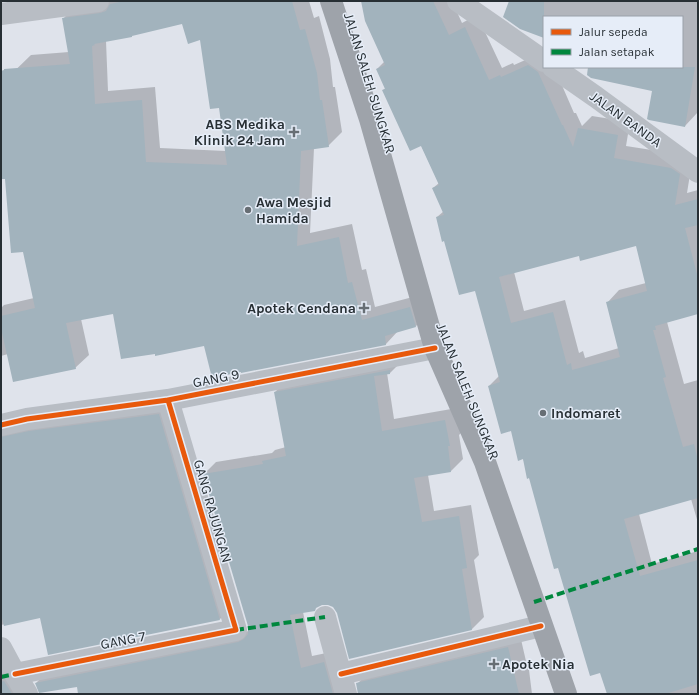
<svg xmlns="http://www.w3.org/2000/svg" width="699" height="695" font-family="Karla,sans-serif">
<rect width="100%" height="100%" fill="#dfe3eb"/>
<path fill="#0003" fill-rule="evenodd" d="M108,1H309L314,18L319,16L330,59L333,87H335L342,132L328,146L314,148L310,233L352,224L362,270L366,269L375,307L424,294L429,313L416,326L398,331L386,344L205,345L114,313L81,319L89,355L75,368L8,354L1,356V308L4,305L34,298L24,250L6,178H1V84L31,55L69,52L63,19L76,5ZM183,23L201,39L220,107L226,151L160,148L155,87L108,91L106,41Z
M362,1H452L462,23L477,15L502,68L513,63L514,65L541,53L554,67L574,113H576L582,126L592,116L630,122L626,146L684,155L692,162L687,193L698,190V313L667,322L684,384L698,380V523L691,499L639,514L652,564L698,551V694H608L601,672L559,566L523,458L512,430L489,386L499,376L476,290L445,240L437,217L444,211L433,188L439,183L421,145L383,90L386,88L377,69L385,61ZM637,245L646,283L619,290L607,303L619,348L585,358L583,351L579,353L565,300L524,311L514,272L579,255Z
M510,1H698V112L685,126L654,90L594,67H682V17H544V37Z
M402,361L390,373H387L394,419L457,408L461,433L459,435L463,459L451,471L428,475L434,511L471,505L479,555L474,560L484,617L472,629L350,658L338,613L334,606L328,604H322L303,612L312,656L336,651L354,694H79L78,686L36,683L48,671L249,631V626L204,474L216,462L272,453L275,450L286,447L275,392L287,380Z
M169,404L230,609L220,619L41,616L1,625V422Z
M520,635L528,670H529L532,694H359L357,684L369,672Z
M1,647L29,694H1Z"/>
<path fill="#a2b3bd" fill-rule="evenodd" d="M124,1H292L300,30L305,29L317,73L320,100H322L329,147L301,151L297,246L339,237L348,283L352,282L362,320L410,307L416,327L385,336L386,345L241,373V372L212,378L204,346L155,356V354L121,359L113,314L66,323L76,369L13,382L1,328V316L35,308L23,252L11,253L5,179H1V71L4,70V69L70,64L62,18L100,13L106,11L110,4ZM182,24L188,44L200,40L210,109L219,108L227,165L146,162L142,100L95,104L92,46L95,45L94,44L132,37V36Z
M361,1H433L449,35L465,27L489,80L500,75L501,77L528,65L538,72L562,125H563L573,147L578,128L618,135L614,158L671,168L680,174L675,205L698,199V225L685,228L698,278V314L655,326L656,330H653L666,377L663,378L683,447L694,444L698,461V498L624,519L640,576L698,560V684L665,694H607L600,673L590,676L558,568L554,569L529,478L527,479L523,459L518,461L511,431L501,434L488,386L500,382L475,291L459,295L444,241L442,242L436,217L444,215L432,188L439,185L421,146L410,151L382,90L385,89L376,69L385,65L365,21ZM636,246L647,291L606,302L620,357L572,370L571,363L567,365L553,312L511,323L499,277L579,256L580,261Z
M509,1H544V38L520,29L503,17Z
M588,67H695L685,127L649,120L647,119L652,91L591,78L587,75Z
M390,370V374L374,376L382,431L445,420L450,446H448L451,472L414,478L422,522L459,516L467,568L462,569L472,630L349,659L337,613L333,607L328,605H322L316,608L315,611L290,615L301,668L324,662L333,694H78L77,687L39,693L35,683L238,642L244,639L248,634V626L203,474L263,464L262,461L286,456L274,392Z
M159,414L220,620L48,655L40,618L4,626L1,614V437L29,431Z
M508,647L519,694H358L356,683Z
M4,681L12,694H1V682Z"/>
<g fill="none" stroke-linecap="round" stroke-linejoin="round">
<path stroke="#b8bdc4" stroke-width="22" d="M458,1L544,61
M1,14L98,1
M553,67L596,97L698,172
M1,425L27,419L168,400L435,348
M325,617L346,694
M1,648L15,674L27,694
M15,674L236,630L168,400
M341,674L541,626"/>
<path stroke="#9ea3aa" stroke-width="22" d="M331,1L370,119L435,348L485,462L566,694"/>
<path stroke="#00873e" stroke-width="4" stroke-dasharray="8 4" stroke-linecap="butt" d="M534,602L698,549
M236,630L325,617
M1,677L15,674"/>
<defs>
<path id="cycleway" d="M1,425L27,419L168,400L435,348
M15,674L236,630L168,400
M341,674L541,626"/>
</defs>
<use href="#cycleway" stroke="#e6edf8" stroke-width="8"/>
<use href="#cycleway" stroke="#e8590c" stroke-width="5"/>
</g>
<g fill="#676e74" stroke="#e6edf8" stroke-width="1.5">
<path d="M292 126h4v4h4v4h-4v4h-4v-4h-4v-4h4z"/>
<circle cx="248" cy="210" r="4"/>
<path d="M362 302h4v4h4v4h-4v4h-4v-4h-4v-4h4z"/>
<circle cx="543" cy="413" r="4"/>
<path d="M492 658h4v4h4v4h-4v4h-4v-4h-4v-4h4z"/>
</g>
<g text-anchor="middle" stroke-width="3" stroke-linejoin="round" paint-order="stroke">
<g font-size="14" fill="#272f34" stroke="#e6edf8">
<text transform="translate(370 83) rotate(73)" y="5">JALAN SALEH SUNGKAR</text>
<text transform="translate(626 119) rotate(36)" y="5">JALAN BANDA</text>
<text transform="translate(216 378) rotate(-11)" y="5">GANG 9</text>
<text transform="translate(468 391) rotate(68)" y="5">JALAN SALEH SUNGKAR</text>
<text transform="translate(213 511) rotate(74)" y="5">GANG RAJUNGAN</text>
<text transform="translate(123 640) rotate(-11)" y="5">GANG 7</text>
</g>
<g font-size="14" font-weight="bold" fill="#272f34" stroke="#e6edf8" text-anchor="start">
<text x="285" y="129" text-anchor="end">ABS Medika<tspan x="285" dy="16">Klinik 24 Jam</tspan></text>
<text x="256" y="207">Awa Mesjid<tspan x="256" dy="16">Hamida</tspan></text>
<text x="356" y="313" text-anchor="end">Apotek Cendana</text>
<text x="551" y="418">Indomaret</text>
<text x="502" y="669">Apotek Nia</text>
</g>
</g>
<rect width="699" height="695" fill="none" stroke="#272f34" stroke-width="4"/>
<rect x="543" y="16" width="140" height="52" fill="#e6edf8" stroke="#9aa1aa"/>
<rect x="551" y="29" width="20" height="6" fill="#e8590c" stroke="#9aa1aa"/>
<text x="579" y="36" font-size="12" fill="#272f34">Jalur sepeda</text>
<rect x="551" y="49" width="20" height="6" fill="#00873e" stroke="#9aa1aa"/>
<text x="579" y="56" font-size="12" fill="#272f34">Jalan setapak</text>
</svg>
